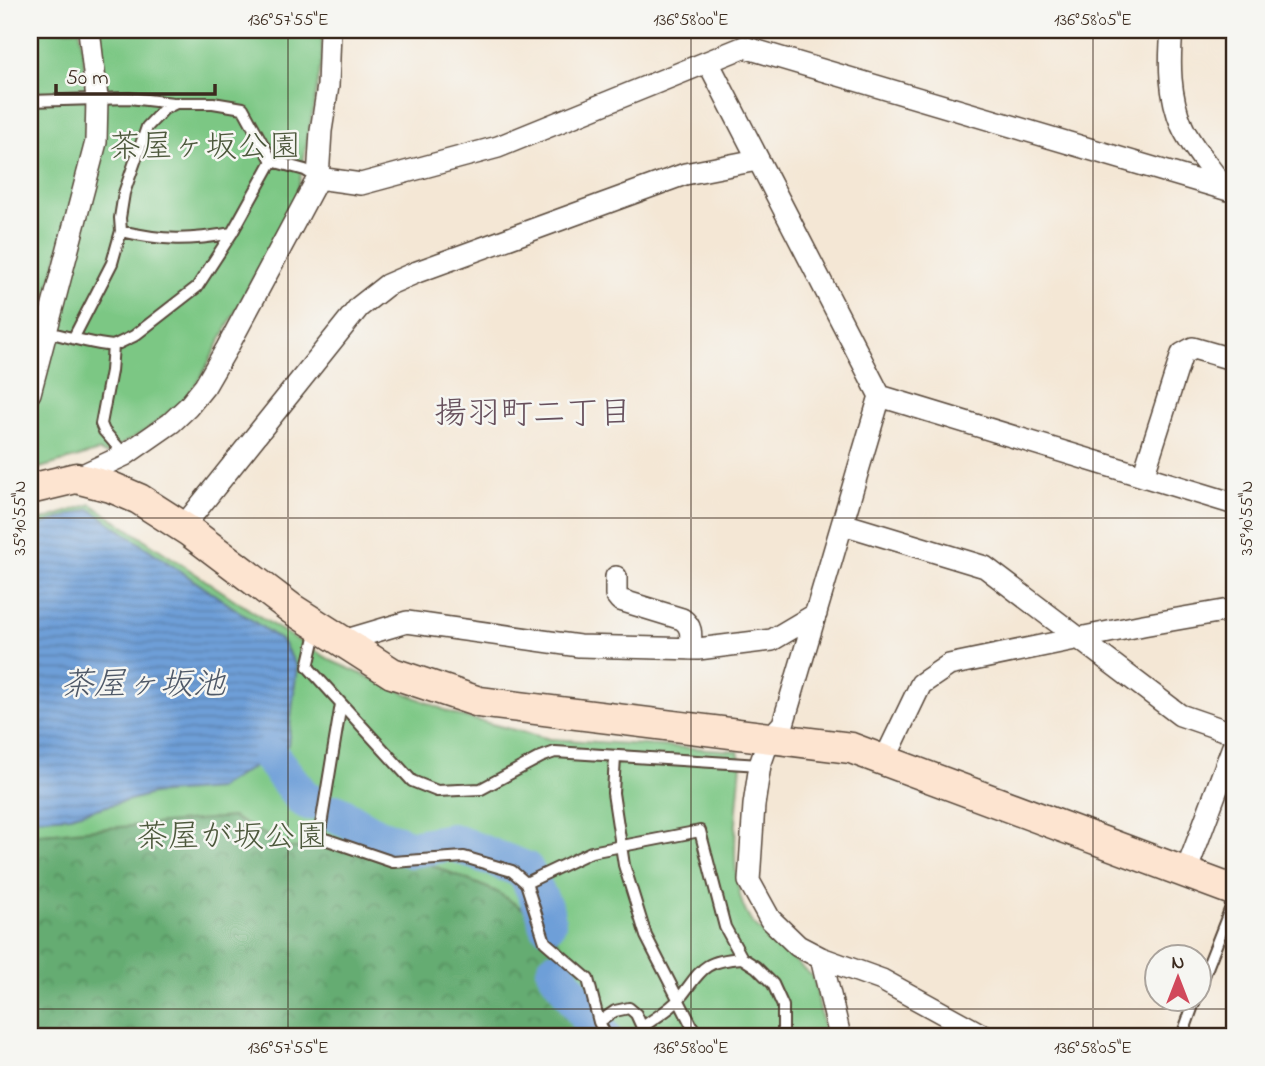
<svg xmlns="http://www.w3.org/2000/svg" width="1265" height="1066" font-family="'Indie Flower','Klee One',sans-serif">
<defs>
<pattern id="forest-crowns" width="20" height="18" patternUnits="userSpaceOnUse" patternTransform="scale(1.75)"><rect width="20" height="18" fill="#65ac72"/><path d="M2 6a3 3 0 1 1 6 0M12 15a3 3 0 1 1 6 0" fill="none" stroke="#548c5d"/></pattern>
<pattern id="water-rules" width="6" height="5" patternUnits="userSpaceOnUse" patternTransform="scale(1.75)"><rect width="6" height="5" fill="#6e9fd8"/><path d="M0 2.5h6" fill="none" stroke="#5c82af"/></pattern>
</defs>
<rect width="100%" height="100%" fill="#f6f6f2"/>
<filter id="ink" filterUnits="userSpaceOnUse"><feTurbulence type="fractalNoise" baseFrequency=".0143" numOctaves="2"/><feDisplacementMap in="SourceGraphic" scale="14" xChannelSelector="R" yChannelSelector="G"/><feConvolveMatrix kernelMatrix="1 2 1 2 8 2 1 2 1" color-interpolation-filters="sRGB"/></filter>
<filter id="wash" filterUnits="userSpaceOnUse"><feTurbulence type="fractalNoise" baseFrequency=".00686" numOctaves="4" result="noise"/><feDisplacementMap in="SourceGraphic" scale="28" xChannelSelector="R" yChannelSelector="G"/><feGaussianBlur stdDeviation="1.57" result="paint"/><feColorMatrix in="noise" values="0 0 0 0 0 0 0 0 0 0 0 0 0 0 0 0 0 1.4 0 .05"/><feComposite in="paint" operator="in"/></filter>
<g filter="url(#wash)">
<rect width="100%" height="100%" fill="#f4e7d5"/>
<path fill="#7cc784" stroke="#5c7851" stroke-width="2" d="M30,30H80L87,89L84,156L30,363Z
M98,30H322V61L297,195L201,377L183,401L145,431L110,451L106,454L99,451L30,471V428L106,93Z
M91,504L271,624L334,662L456,715L550,739L738,751L741,763C738,809 724,886 753,924L811,975L815,983L825,1036H30V524Z"/>
<path fill="url(#forest-crowns)" stroke="#506b48" stroke-width="2" d="M232,817L290,848L385,846L495,891L548,925L593,999L624,1036H30V835Z"/>
<path fill="url(#water-rules)" stroke="#54647b" stroke-width="2" d="M90,509L282,641L297,667L288,745L217,789L152,794L70,816L30,819V528Z"/>
<g fill="none" stroke-linecap="round" stroke-linejoin="round">
<path stroke="#6e9fd8" stroke-width="38" d="M270,756L303,798L308,801
M336,813L374,835L411,849L452,842L525,870L545,911L547,923
M555,970L602,1036"/>
</g>
</g>
<g filter="url(#ink)">
<g fill="none" stroke-linecap="round" stroke-linejoin="round">
<defs>
<path id="lane" d="M30,101L129,98L173,103
M121,231C164,241 189,241 232,233
M30,327C56,334 86,343 113,346
M74,337L112,263L121,231L120,218L124,193L147,127L164,109L176,103H213L243,108L272,161
M125,455L104,431L101,424L111,371L113,346L134,336L197,287L232,233L272,161L305,170L318,178
M317,628L308,667L412,781L437,791L481,789L541,757L555,752L760,765
M341,704L319,837L393,862L464,857L512,871L526,883L545,942L588,979L599,1022L606,1036
M615,757L613,793L624,865L646,936L697,1036
M526,883L591,852L700,831L725,927L742,958L756,967L773,984L783,1006V1036
M1198,991L1235,897
M599,1022L615,1011L629,1008L636,1014L646,1036
M643,1027C654,1018 670,1010 679,999C702,970 701,961 742,958
M1182,1036L1195,1000"/>
<path id="street" d="M1172,30C1169,63 1169,95 1182,126C1191,147 1212,170 1225,189
M708,62L880,396L1235,504
M318,178L361,184L498,147L744,47L1235,192
M30,393L96,142L97,98L89,30
M880,396L783,724L769,739L760,765L754,805L749,881L770,919L798,946L821,958L882,980L984,1036
M1143,476L1182,354L1193,348L1235,360
M76,478L125,455L171,423L188,407L205,386L227,348L318,178L321,131L328,86L330,30
M843,524L985,567L1180,715L1235,734
M183,527L359,307L387,285L417,272L685,174L757,160
M616,577V595L620,600L682,619C693,627 691,635 690,649
M343,641L407,622L579,646L698,649L772,640L816,614
M885,759L921,684L949,665L1143,625L1235,609
M1186,872L1235,741
M821,958L840,1036"/>
<path id="secondary" d="M30,489L76,478L111,487L139,499L189,531L292,609L392,673L479,702L851,748L1235,891"/>
</defs>
<use href="#lane" stroke="#574639" stroke-width="14"/>
<use href="#street" stroke="#574639" stroke-width="24"/>
<use href="#secondary" stroke="#574639" stroke-width="33"/>
<use href="#lane" stroke="#fff" stroke-width="10"/>
<use href="#street" stroke="#fff" stroke-width="21"/>
<use href="#secondary" stroke="#fde4d0" stroke-width="30"/>
</g>
</g>
<path fill="none" stroke="#3b2a1e" stroke-width="2" stroke-opacity="0.45" d="M288,30V1036M691,30V1036M1093,30V1036M30,518H1235M30,1009H1235"/>
<g text-anchor="middle" stroke-width="5" stroke-linejoin="round" paint-order="stroke">
<g font-size="32" fill="#4e593d" stroke="#f6f6f2">
<text x="205" y="156">茶屋ヶ坂公園</text>
<text x="232" y="846">茶屋が坂公園</text>
</g>
<g font-size="33" fill="#68515d" stroke="#f6f6f2">
<text x="533" y="423">揚羽町二丁目</text>
</g>
<g font-size="33" font-style="italic" fill="#4f5968" stroke="#f6f6f2">
<text x="143" y="694">茶屋ヶ坂池</text>
</g>
</g>
<rect width="1265" height="1066" fill="none" stroke="#f6f6f2" stroke-width="77"/>
<g transform="translate(1178 978)"><circle r="33" fill="#f6f6f2" stroke="#aba49d" stroke-width="2"/>
<path d="M0-5L12 26L0 18L-12 26Z" fill="#d1495b"/>
<text y="-10" font-size="19" font-weight="bold" text-anchor="middle" fill="#3b2a1e">N</text>
</g>
<path d="M56 84v10h159v-10" fill="none" stroke="#3b2a1e" stroke-width="3.5"/>
<text x="66" y="84" font-size="21" fill="#3b2a1e" stroke="#f6f6f2" stroke-width="5" paint-order="stroke">50 m</text>
<rect x="38" y="38" width="1188" height="990" fill="none" stroke="#3b2a1e" stroke-width="2.5"/>
<g font-size="18" text-anchor="middle" fill="#3b2a1e">
<text x="288" y="25">136°57'55"E</text>
<text x="691" y="25">136°58'00"E</text>
<text x="1093" y="25">136°58'05"E</text>
<text transform="translate(19 518) rotate(-90)" y="6">35°10'55"N</text>
<text transform="translate(1246 518) rotate(-90)" y="6">35°10'55"N</text>
<text x="288" y="1053">136°57'55"E</text>
<text x="691" y="1053">136°58'00"E</text>
<text x="1093" y="1053">136°58'05"E</text>
</g>
</svg>
